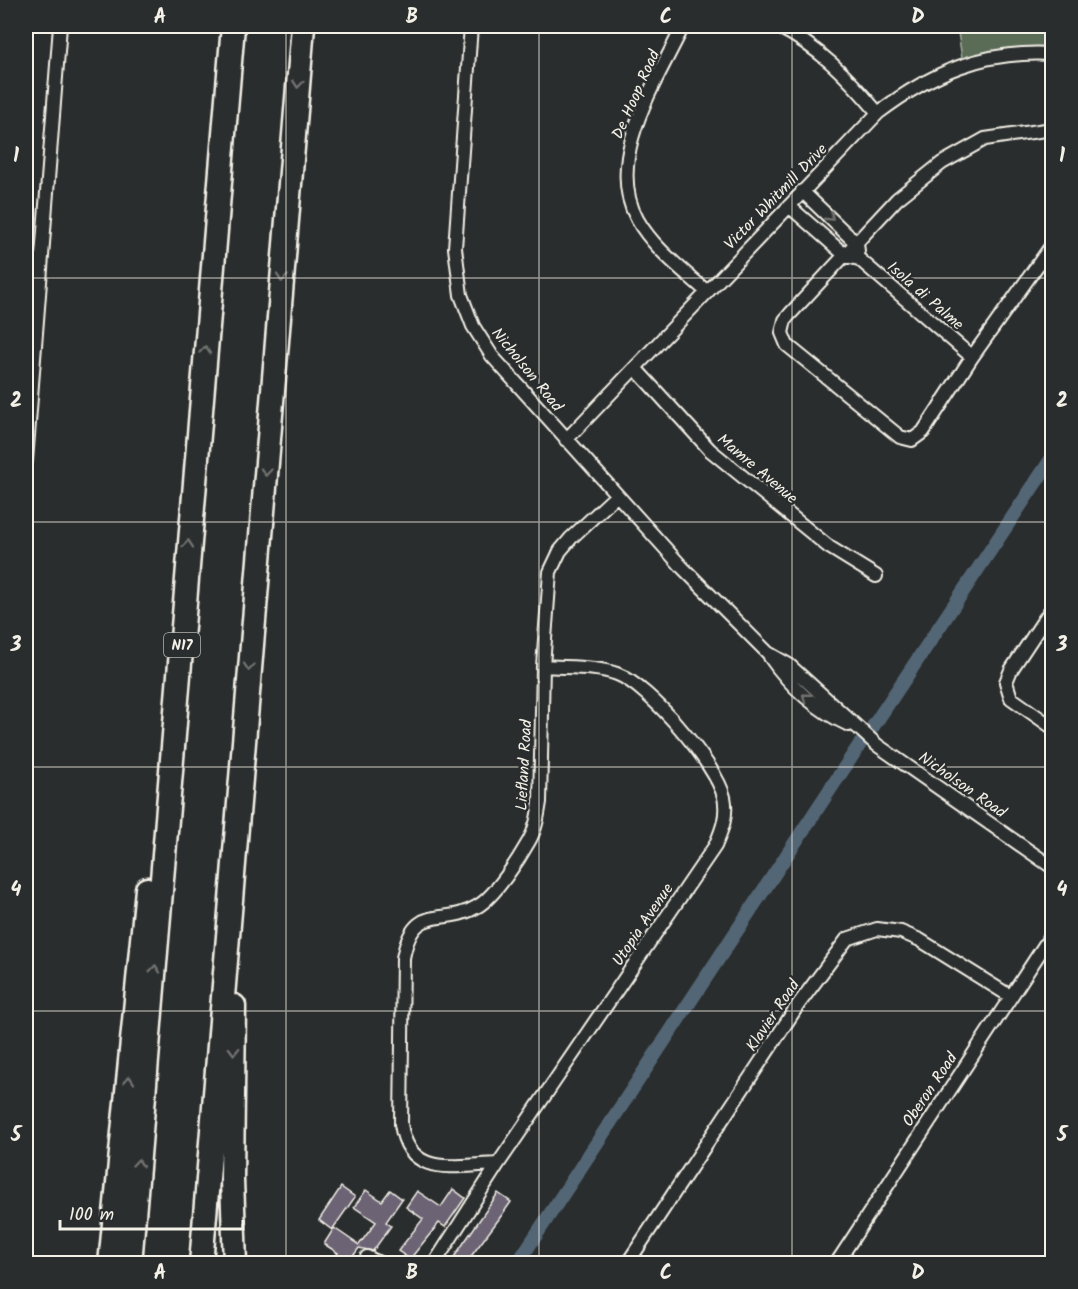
<svg xmlns="http://www.w3.org/2000/svg" width="1078" height="1289" font-family="Kalam,sans-serif">
<rect width="100%" height="100%" fill="#2a2d2e"/>
<filter id="ink" filterUnits="userSpaceOnUse"><feTurbulence type="fractalNoise" baseFrequency=".0167" numOctaves="2"/><feDisplacementMap in="SourceGraphic" scale="12" xChannelSelector="R" yChannelSelector="G"/><feConvolveMatrix kernelMatrix="1 2 1 2 8 2 1 2 1" color-interpolation-filters="sRGB"/></filter>
<g filter="url(#ink)">
<path fill="#5a6c57" stroke="#a7aea0" stroke-width="1.5" d="M957,26H1052V56L1013,54L962,58Z"/>
<g fill="none" stroke-linecap="round" stroke-linejoin="round">
<path stroke="#526675" stroke-width="14" d="M872,728L1052,458
M517,1264L860,744"/>
</g>
<path fill="#6c6475" stroke="#f4f1e8" stroke-width="1.5" d="M341,1187L355,1197L332,1230L319,1220Z
M453,1189L465,1198L445,1227L439,1223L410,1259L398,1251L423,1219L406,1207L417,1191L441,1207Z
M366,1190L382,1201L390,1190L402,1199L386,1222L391,1226L373,1251L359,1248L348,1263H331L338,1253L324,1244L334,1228L359,1245L376,1222L354,1207Z
M498,1193L511,1202L499,1219L466,1263H450Z"/>
<g fill="none" stroke-linecap="round" stroke-linejoin="round">
<defs>
<path id="street" d="M471,26L455,248L461,295L473,326L492,356L683,568L768,653L789,665L877,745L1052,867
M683,26C657,81 604,158 637,219C653,248 683,270 707,292
M777,26C819,47 848,77 878,113
M1052,129L985,139L942,163L897,199L790,314L785,320L782,333L787,345L900,437L912,440L923,432L972,357L1052,245
M802,191L857,244L858,251
M789,206L846,256L859,259L972,357
M635,368L710,450L829,547L876,576
M566,440L878,113C932,72 984,50 1052,54
M26,461L60,26
M1052,608L1011,670L1006,682L1011,698L1052,727
M770,657C790,686 816,710 849,725
M498,1164C454,1165 409,1179 401,1124L403,958C414,900 443,928 478,906C495,896 519,859 529,841C536,829 538,815 540,802L543,666L550,572L560,551L571,538L617,495
M367,1257L381,1264
M434,1264L498,1164L715,846C722,830 728,815 724,797C716,764 649,686 617,674C595,666 566,668 543,666
M627,1264L798,1005L847,939L877,929L901,932L920,940L1010,996
M836,1264L1052,934"/>
<path id="highway" d="M234,1006L232,1179L235,1264
M110,1264L147,889
M130,1264L233,26
M201,1264L303,26"/>
</defs>
<use href="#street" stroke="#f4f1e8" stroke-width="16"/>
<use href="#highway" stroke="#f4f1e8" stroke-width="27"/>
<use href="#street" stroke="#2a2d2e" stroke-width="12"/>
<use href="#highway" stroke="#2a2d2e" stroke-width="22"/>
</g>
<defs><path id="oneway-chevron" d="M-2-3.5L2.5 0L-2 3.5" fill="none" stroke-width="1.6" stroke-linecap="round" stroke-linejoin="round" transform="scale(1.5)"/></defs>
<g stroke="#71726f">
<use href="#oneway-chevron" transform="translate(298 84) rotate(95)"/>
<use href="#oneway-chevron" transform="translate(830 217) rotate(44)"/>
<use href="#oneway-chevron" transform="translate(282 278) rotate(95)"/>
<use href="#oneway-chevron" transform="translate(205 350) rotate(-85)"/>
<use href="#oneway-chevron" transform="translate(266 472) rotate(95)"/>
<use href="#oneway-chevron" transform="translate(188 544) rotate(-85)"/>
<use href="#oneway-chevron" transform="translate(249 667) rotate(95)"/>
<use href="#oneway-chevron" transform="translate(806 697) rotate(-141)"/>
<use href="#oneway-chevron" transform="translate(155 969) rotate(-85)"/>
<use href="#oneway-chevron" transform="translate(234 1051) rotate(91)"/>
<use href="#oneway-chevron" transform="translate(129 1080) rotate(-85)"/>
<use href="#oneway-chevron" transform="translate(138 1163) rotate(-85)"/>
</g>
</g>
<path fill="none" stroke="#f4f1e8" stroke-width="1.5" stroke-opacity="0.55" d="M286,26V1264M539,26V1264M792,26V1264M26,278H1052M26,522H1052M26,767H1052M26,1011H1052"/>
<g text-anchor="middle" stroke-width="5" stroke-linejoin="round" paint-order="stroke">
<rect fill="#2a2d2e" stroke="#b7b6b0" stroke-width="1.5" x="164" y="633" width="36" height="24" rx="4.5"/>
<g font-size="15" font-weight="bold" fill="#f4f1e8">
<text x="182" y="650">N17</text>
</g>
<g font-size="16" fill="#f4f1e8" stroke="#2a2d2e">
<text transform="translate(635 94) rotate(-66)" y="6">De Hoop Road</text>
<text transform="translate(775 196) rotate(-46)" y="6">Victor Whitmill Drive</text>
<text transform="translate(926 295) rotate(41)" y="6">Isola di Palme</text>
<text transform="translate(528 369) rotate(51)" y="6">Nicholson Road</text>
<text transform="translate(758 468) rotate(40)" y="6">Mamre Avenue</text>
<text transform="translate(523 765) rotate(-87)" y="6">Liefland Road</text>
<text transform="translate(963 784) rotate(35)" y="6">Nicholson Road</text>
<text transform="translate(642 924) rotate(-56)" y="6">Utopia Avenue</text>
<text transform="translate(772 1015) rotate(-56)" y="6">Klavier Road</text>
<text transform="translate(929 1089) rotate(-56)" y="6">Oberon Road</text>
</g>
</g>
<rect width="1078" height="1289" fill="none" stroke="#2a2d2e" stroke-width="66"/>
<path d="M60 1220v9h183v-9" fill="none" stroke="#f4f1e8" stroke-width="3"/>
<text x="69" y="1220" font-size="18" fill="#f4f1e8" stroke="#2a2d2e" stroke-width="4.5" paint-order="stroke">100 m</text>
<rect x="33" y="33" width="1012" height="1223" fill="none" stroke="#f4f1e8" stroke-width="2"/>
<g font-size="20" text-anchor="middle" font-weight="bold" fill="#f4f1e8">
<text x="160" y="23">A</text>
<text x="412" y="23">B</text>
<text x="666" y="23">C</text>
<text x="918" y="23">D</text>
<text x="16" y="162">1</text>
<text x="1062" y="162">1</text>
<text x="16" y="407">2</text>
<text x="1062" y="407">2</text>
<text x="16" y="651">3</text>
<text x="1062" y="651">3</text>
<text x="16" y="896">4</text>
<text x="1062" y="896">4</text>
<text x="16" y="1141">5</text>
<text x="1062" y="1141">5</text>
<text x="160" y="1279">A</text>
<text x="412" y="1279">B</text>
<text x="666" y="1279">C</text>
<text x="918" y="1279">D</text>
</g>
</svg>
